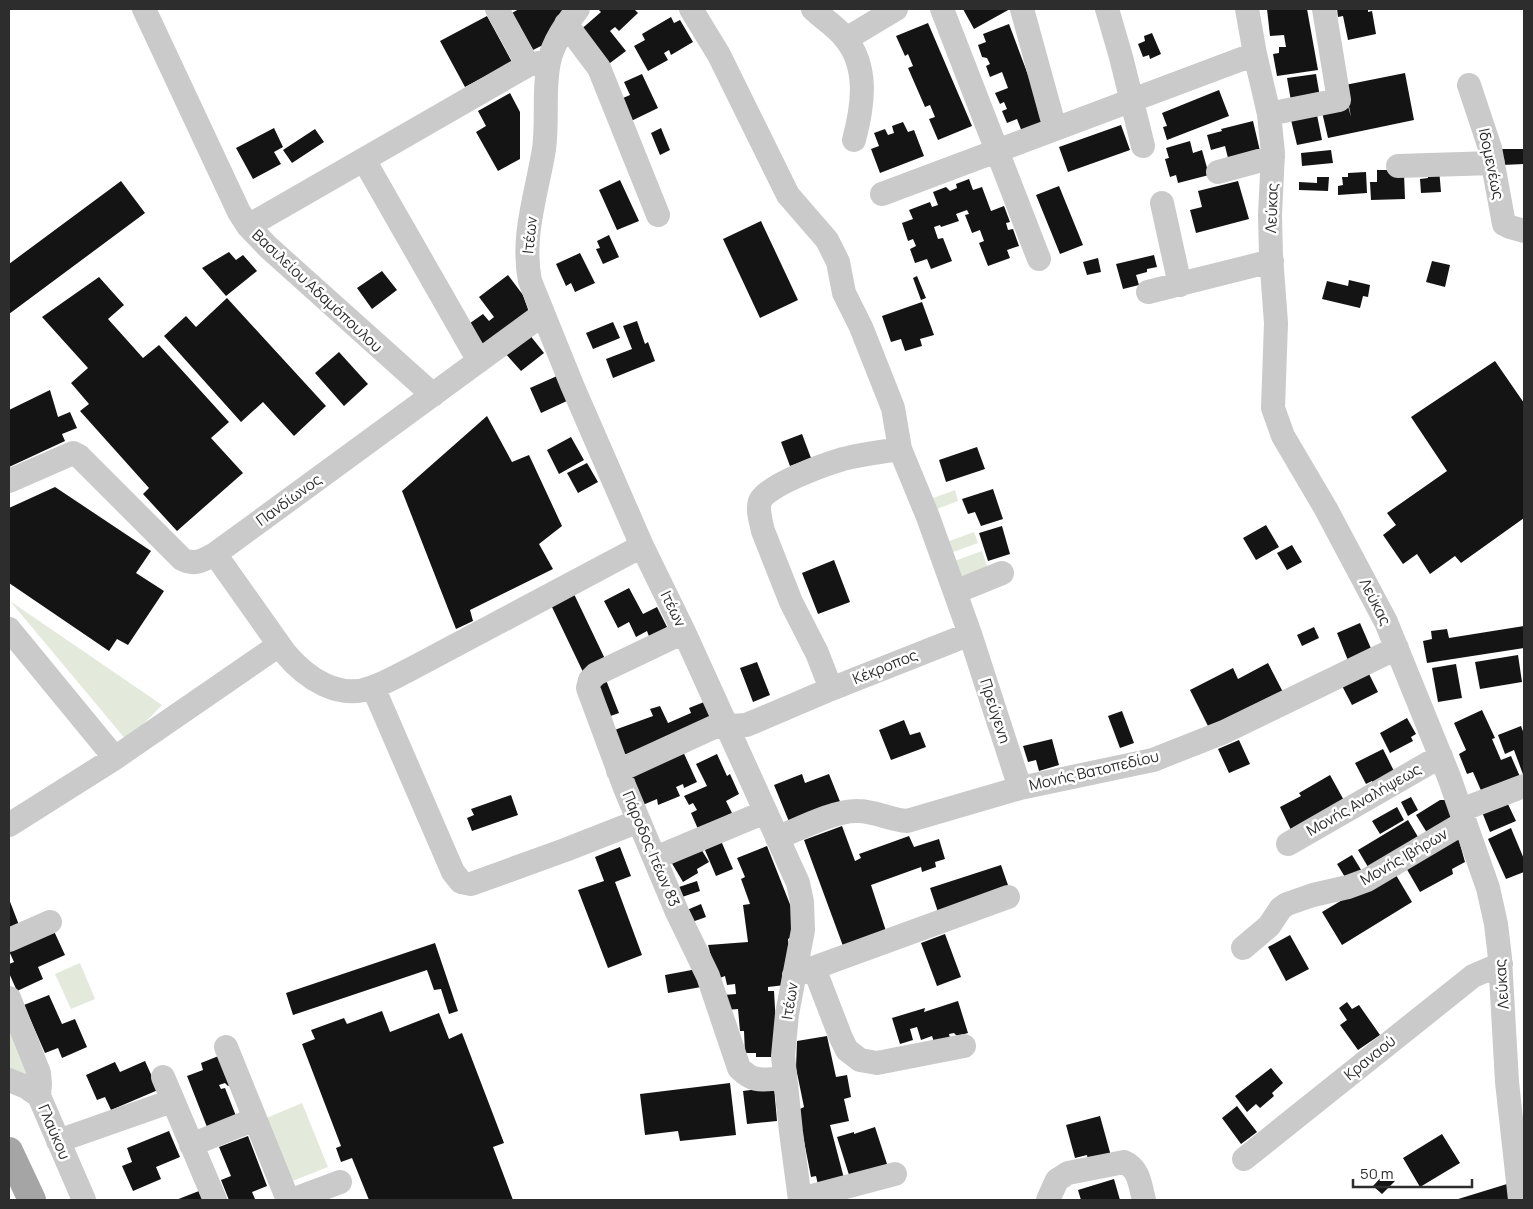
<svg xmlns="http://www.w3.org/2000/svg" width="1533" height="1209" font-family="Manrope,sans-serif">
<rect width="100%" height="100%" fill="#fff"/>
<path fill="#e3eadc" d="M955,490L958,501L937,509L933,498Z
M974,532L978,543L948,554L944,543Z
M982,551L987,566L957,584L949,563Z
M10,601L162,705L127,741Z
M80,963L95,999L71,1009L55,974Z
M9,1012L30,1076L9,1071Z
M302,1103L328,1167L290,1182L264,1119Z"/>
<path fill="#141414" d="M519,9H568L545,44L533,50L512,13Z
M598,9H634L638,13L619,31L615,27L610,31L626,51L606,66L578,32L601,12Z
M963,9H1010L974,29Z
M1267,9H1307L1318,70L1277,76L1273,54L1279,53V47H1286L1284,35L1270,36Z
M1337,9H1368V12L1372,11L1376,34L1348,40L1343,16L1338,17Z
M487,16L512,62L465,87L440,41Z
M671,17L674,23L680,20L693,42L671,55L669,50L664,53L668,60L648,71L634,46L645,40L642,34Z
M928,23L972,126L938,140L929,119L935,117L930,105L925,107L908,68L913,66L908,54L905,56L896,36Z
M1009,24L1046,123L1022,132L1017,119L1007,123L1002,111L1007,109L1004,102L1000,104L995,93L1008,88L1002,72L990,77L986,66L990,64L987,58L982,57L978,45L986,42L983,34Z
M1152,33L1161,54L1150,59L1149,55L1143,57L1138,44L1145,41L1144,36Z
M1405,73L1414,120L1328,138L1322,112L1348,106L1351,117L1345,85Z
M642,74L658,108L627,123L616,101L630,95L624,82Z
M1316,74L1320,97L1291,101L1287,78Z
M1219,90L1229,116L1167,140L1163,127L1167,126L1162,113Z
M510,93L520,112V159L498,171L476,132L486,126L478,111Z
M1317,115L1322,140L1297,145L1291,120Z
M1253,121L1260,151L1228,158L1225,146L1211,150L1207,135L1222,131L1221,129Z
M903,122L908,132L914,130L924,156L880,173L871,149L879,146L874,133L885,129L888,135L894,133L892,126Z
M1121,125L1130,150L1068,172L1059,147Z
M274,128L283,147L274,152L281,164L253,179L236,148Z
M661,128L670,150L660,155L651,133Z
M315,129L324,142L292,163L283,150Z
M1190,141L1193,153L1202,150L1209,175L1178,183L1176,175L1170,177L1165,159L1169,158L1166,148Z
M1502,149H1524V164L1502,165Z
M1331,150L1333,163L1302,166L1301,153Z
M1439,169L1441,192L1421,193L1420,179L1428,178L1427,170Z
M1377,170H1398L1404,174L1405,199L1371,200L1370,182H1377Z
M1366,172L1367,193L1338,195V186L1343,185L1342,177H1348V173Z
M1317,177H1329L1328,191L1299,190V182L1317,183Z
M969,179L973,190L982,187L991,211L1004,206L1010,222L1006,223L1008,230L1013,229L1019,246L1007,250L1010,258L988,266L979,243L984,241L980,230L972,233L965,215L969,214L967,210L956,214L959,221L941,227L940,225L934,227L938,239L943,238L952,261L931,269L927,259L915,263L910,249L916,246L913,239L908,241L902,223L913,219L909,210L930,202L932,207L938,205L933,192L946,187L950,191L957,188L956,184Z
M620,180L639,221L617,230L599,190Z
M121,181L145,213L9,314V264Z
M1238,181L1249,219L1196,233L1190,210L1202,207L1198,191Z
M1059,186L1083,245L1060,254L1036,195Z
M761,221L798,300L760,318L723,239Z
M609,235L619,257L603,264L596,249L600,248L597,241Z
M229,252L236,260L243,255L257,271L226,296L202,268Z
M580,253L595,283L575,292L571,283L566,286L556,264Z
M1154,255L1157,267L1147,269V272L1136,275L1139,285L1123,289L1116,264Z
M1098,258L1101,272L1087,275L1083,262Z
M1432,261L1450,265L1445,287L1426,282Z
M382,271L397,290L372,309L357,288Z
M508,275L523,295L530,315L481,353L463,328L483,314L489,321L494,317L479,297Z
M917,276L926,298L921,300L913,278Z
M99,277L124,305L108,319L143,358L159,345L229,422L211,438L243,473L177,531L143,494L149,488L80,411L89,404L71,383L88,368L42,317Z
M1349,280L1370,285L1368,297L1363,296L1360,308L1322,299L1327,281L1348,286Z
M227,298L326,406L294,436L263,402L241,422L164,336L186,316L196,327Z
M922,302L934,335L920,339L922,346L905,351L901,339L891,342L882,316Z
M637,321L645,344L648,342L655,361L613,378L606,359L632,349L623,326Z
M613,322L620,338L593,349L586,333Z
M529,334L544,353L521,371L505,353Z
M339,352L368,384L344,406L315,373Z
M1495,361L1524,403V518L1461,563L1455,556L1430,574L1417,554L1403,564L1383,535L1396,525L1387,513L1447,471L1411,417Z
M557,376L569,400L541,413L530,388Z
M50,390L58,417L70,412L77,428L62,434L65,441L9,467V410Z
M487,416L512,462L529,455L562,526L539,544L553,569L470,610L473,621L456,629L402,491Z
M802,434L811,458L790,466L781,442Z
M571,437L584,460L559,474L547,450Z
M977,447L985,469L946,482L939,460Z
M587,463L598,482L578,493L567,473Z
M55,487L151,551L136,573L164,591L128,645L117,639L109,651L9,583V508Z
M993,489L1003,519L981,526L975,512L968,514L962,499Z
M1266,525L1279,547L1256,560L1243,538Z
M1002,526L1010,554L988,561L979,533Z
M1292,545L1302,562L1287,570L1277,553Z
M834,560L850,602L818,614L802,573Z
M629,588L643,614L657,607L668,629L650,639L647,631L636,637L629,622L618,628L604,601Z
M574,594L606,661L583,672L551,605Z
M1360,623L1373,653L1349,663L1337,633Z
M1524,626V648L1427,663L1423,641L1432,639L1431,631L1447,629L1449,638Z
M1314,627L1319,638L1302,646L1297,635Z
M1518,655L1522,682L1480,689L1475,662Z
M757,662L770,695L753,702L740,668Z
M1268,663L1285,696L1212,734L1190,690L1233,668L1238,679Z
M1456,664L1462,698L1438,702L1432,668Z
M1367,670L1378,692L1352,705L1341,684Z
M606,680L619,713L602,719L589,686Z
M704,702L713,721L621,762L609,732L653,716L650,709L660,706L668,723L691,713L689,708Z
M1482,710L1495,738L1492,739L1501,760L1511,756L1521,779L1483,795L1473,772L1467,774L1459,754L1466,750L1454,723Z
M1122,711L1134,743L1120,748L1108,716Z
M1407,718L1416,734L1411,737L1413,741L1390,753L1380,733Z
M904,720L910,735L920,732L926,747L891,760L879,730Z
M1521,726L1524,734V777L1514,750L1505,754L1498,735Z
M1052,739L1059,765L1039,771L1036,760L1028,762L1023,746Z
M1239,740L1250,764L1229,773L1218,749Z
M681,747L697,782L684,788L683,784L676,787L680,796L658,805L657,799L638,807L624,772Z
M1383,749L1396,775L1374,786L1372,781L1366,784L1355,763Z
M717,754L727,776L730,774L739,794L726,801L732,813L698,829L691,813L697,810L693,803L689,805L684,796L707,786L696,764Z
M802,774L805,783L829,774L841,804L790,824L774,785Z
M1330,775L1346,804L1291,830L1280,807L1301,796L1299,793Z
M511,795L518,815L472,831L467,818L474,815L471,809Z
M1411,797L1418,810L1408,816L1401,802Z
M1440,800H1448L1454,821L1429,836L1416,815Z
M1507,802L1516,821L1490,832L1482,812Z
M1397,807L1404,820L1380,834L1372,821Z
M1408,820L1421,842L1371,872L1358,850Z
M842,826L855,861L861,858L859,854L909,836L914,847L939,839L945,859L935,862L936,867L922,872L921,867L871,885L886,931L843,946L804,840Z
M1511,828L1524,859V872L1506,879L1488,839Z
M719,836L733,869L716,876L702,843Z
M1458,837L1465,862L1452,869L1453,874L1420,892L1405,866Z
M698,844L709,862L697,869L698,873L683,882L670,860Z
M767,846L793,912V936L788,939L790,959L785,985L768,987V991H774L776,1025L775,1057H756V1053H745L744,1031H740L738,1009L726,1010L724,995L736,994L735,984L727,985L725,976L717,979L708,945L748,942L743,905L750,904L741,879L745,877L737,858Z
M620,847L631,876L615,882L642,955L608,968L578,890L604,881L595,857Z
M1352,855L1363,873L1348,882L1337,864Z
M1001,865L1009,888L938,912L930,888Z
M1393,870L1412,902L1342,945L1322,912Z
M697,881L700,891L682,897L679,887Z
M9,899L19,925L9,929Z
M701,904L706,917L692,922L687,910Z
M53,929L65,955L38,967L43,979L17,991L9,973V964L14,962L9,951Z
M945,934L961,977L937,986L921,943Z
M1290,935L1309,969L1286,981L1268,947Z
M435,943L458,1011L449,1014L441,989L434,990L427,970L293,1015L286,993Z
M697,969L701,987L668,993L665,975Z
M49,995L62,1024L75,1019L87,1047L62,1058L58,1048L45,1053L24,1005Z
M958,1001L968,1033L957,1036L954,1033L949,1034L950,1038L934,1042L932,1036L921,1040L917,1027L910,1029L913,1040L900,1044L892,1018L925,1008L924,1012Z
M1347,1002L1352,1009L1359,1005L1380,1035L1358,1050L1340,1025L1347,1020L1339,1008Z
M382,1011L390,1032L439,1013L449,1039L462,1033L504,1143L493,1147L513,1200H369L352,1158L341,1162L336,1148L341,1146L302,1044L315,1039L311,1030L344,1018L347,1024Z
M827,1036L836,1077L847,1075L851,1097L844,1099L849,1121L830,1125L845,1182L819,1189L816,1176L811,1177L798,1110L804,1107L796,1068L797,1041Z
M221,1055L232,1084L228,1086L225,1083L219,1085L221,1089L225,1088L236,1116L207,1127L187,1076L203,1070L201,1063Z
M145,1061L158,1090L111,1110L105,1097L97,1100L86,1075L115,1062L120,1072Z
M1271,1068L1283,1083L1272,1093L1274,1096L1260,1108L1256,1104L1247,1112L1235,1096Z
M730,1083L736,1135L680,1141L678,1131L645,1135L640,1094Z
M774,1087L777,1121L747,1124L743,1091Z
M1237,1106L1257,1132L1241,1144L1222,1118Z
M1100,1116L1111,1156L1088,1161L1087,1155L1075,1158L1066,1125Z
M875,1127L888,1167L850,1178L837,1137L854,1132V1134Z
M169,1131L180,1157L156,1167L161,1179L133,1191L122,1166L132,1162L127,1148Z
M1442,1134L1460,1163L1420,1187L1403,1158Z
M248,1136L267,1186L252,1192L255,1199L252,1200H229L221,1180L231,1176L219,1147Z
M1386,1172L1395,1181L1382,1194L1373,1186Z
M1114,1179L1120,1200H1081L1078,1190Z
M1507,1184L1509,1200H1455Z
M199,1191L203,1200H176Z"/>
<g fill="none" stroke-linecap="round" stroke-linejoin="round">
<path stroke="#cacaca" stroke-width="24" d="M144,9L239,212L248,226L268,247L433,395
M497,9L528,65
M578,9C566,24 553,42 549,62C543,90 548,120 544,149C537,193 521,236 530,281L572,385L642,546L684,632L798,883L802,902L803,930L787,1014L783,1056L791,1132L800,1200
M813,9C823,19 836,26 845,38C869,67 863,106 854,140
M942,9L1039,259
M1022,9L1055,129
M1107,9L1121,57L1143,146
M1247,9L1255,54L1269,114L1273,153L1270,215L1271,256L1276,323L1273,408L1283,436L1326,509L1386,622L1449,777L1488,888L1496,924L1500,958L1507,1082L1520,1200
M566,24L599,68L658,215
M846,39L896,9
M1469,85L1490,148L1504,224L1510,227L1524,231
M1269,114L1339,100L1324,9
M364,160L479,361
M1398,166L1493,163
M1218,172L1273,157
M882,194L1255,54
M1162,203L1180,285
M248,226L528,65L549,61
M1148,292L1272,261
M543,314L215,554L285,653C306,678 339,701 373,687C385,683 397,676 409,670L642,546
M9,481L73,453L79,456L182,559C195,566 203,560 215,554
M955,592L1002,573
M9,629L115,758
M684,632L596,674L590,680L588,688L625,788L677,912L708,976L739,1068C755,1084 763,1079 785,1078
M970,634L1020,788
M373,687L453,872L461,882L471,884L565,850L639,821
M831,689L817,653L791,602L763,531C761,522 757,510 760,501C767,485 826,464 843,459C862,454 881,452 900,449
M618,771L714,727L746,725L756,721L831,689L970,634L928,517L900,449L893,408L861,327L844,293L838,262L827,240L788,195L719,55L691,9
M1461,810L1524,786
M9,825L115,758L279,645
M777,838C799,829 835,810 858,811C875,811 890,820 907,821L1020,788L1153,760L1224,732L1397,648
M1288,844L1441,756
M655,858L765,812
M9,940L50,922
M1243,948L1269,926L1281,908L1287,904L1313,895L1348,887L1367,880L1465,822
M814,968L841,1038L847,1050L860,1060L877,1063L964,1046
M794,975L1008,897
M9,998L39,1073L40,1084L39,1096
M226,1047L288,1200
M163,1077L215,1200
M9,1080L26,1087L39,1096L84,1200
M58,1141L172,1101
M191,1145L255,1119
M1244,1159L1473,976L1501,964
M800,1199L895,1174
M292,1200L340,1182
M1048,1200L1057,1180L1068,1173L1124,1162C1140,1169 1140,1186 1144,1200"/>
<path stroke="#a5a5a5" stroke-width="28" d="M9,1151L32,1200"/>
</g>
<g text-anchor="middle" stroke-width="5" stroke-linejoin="round" paint-order="stroke">
<g font-size="15" fill="#2d2d2d" stroke="#fff">
<text transform="translate(1491 164) rotate(78)" y="5">Ιδομενέως</text>
<text transform="translate(1272 208) rotate(-88)" y="5">Λεύκας</text>
<text transform="translate(530 235) rotate(-84)" y="5">Ιτέων</text>
<text transform="translate(317 291) rotate(43)" y="5">Βασιλείου Αδαμόπουλου</text>
<text transform="translate(289 500) rotate(-36)" y="5">Πανδίωνος</text>
<text transform="translate(1375 602) rotate(63)" y="5">Λεύκας</text>
<text transform="translate(673 609) rotate(64)" y="5">Ιτέων</text>
<text transform="translate(885 667) rotate(-22)" y="5">Κέκροπος</text>
<text transform="translate(995 711) rotate(72)" y="5">Πρεύγενη</text>
<text transform="translate(1094 771) rotate(-13)" y="5">Μονής Βατοπεδίου</text>
<text transform="translate(1364 800) rotate(-30)" y="5">Μονής Αναλήψεως</text>
<text transform="translate(651 849) rotate(67)" y="5">Πάροδος Ιτέων 83</text>
<text transform="translate(1404 857) rotate(-30)" y="5">Μονής Ιβήρων</text>
<text transform="translate(1502 984) rotate(-94)" y="5">Λεύκας</text>
<text transform="translate(790 1001) rotate(-81)" y="5">Ιτέων</text>
<text transform="translate(1370 1058) rotate(-39)" y="5">Κραναού</text>
<text transform="translate(54 1132) rotate(67)" y="5">Γλαύκου</text>
</g>
</g>
<rect width="1533" height="1209" fill="none" stroke="#2d2d2d" stroke-width="20"/>
<path d="M1353 1179v8h119v-8" fill="none" stroke="#2d2d2d" stroke-width="2.5"/>
<text x="1360" y="1179" font-size="15" fill="#2d2d2d" stroke="#ffffff" stroke-width="4" paint-order="stroke">50 m</text>
</svg>
